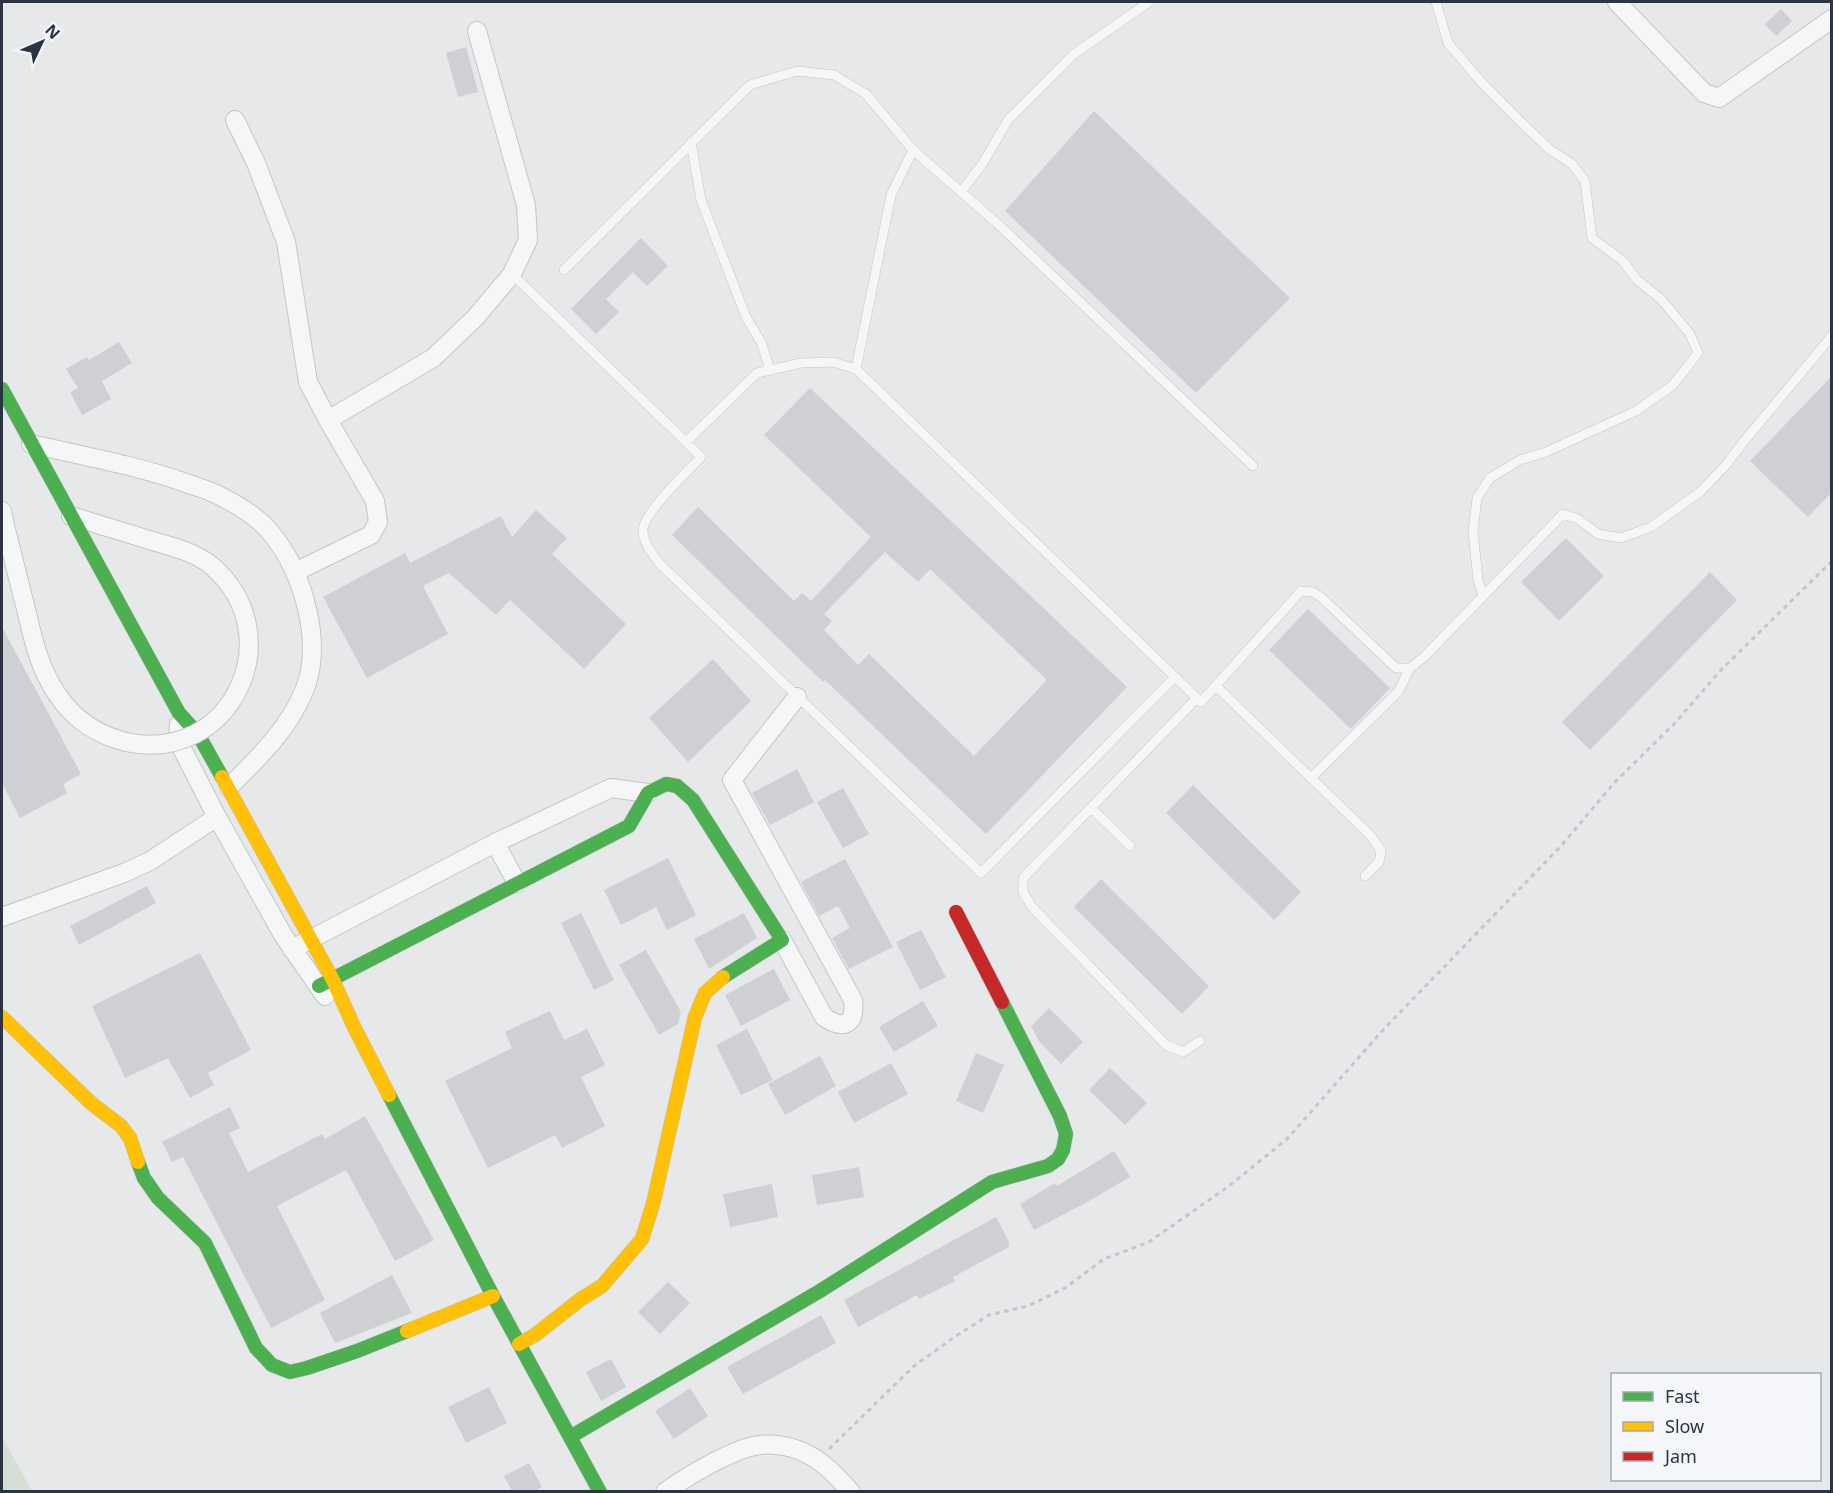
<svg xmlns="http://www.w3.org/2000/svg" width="1833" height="1493" font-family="'Noto Sans',sans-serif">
<rect width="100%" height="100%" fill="#e6e8ea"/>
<path fill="#d6ded6" d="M2,1437L32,1491H2Z"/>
<path fill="#ced0d3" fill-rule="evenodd" d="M1781,9L1792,21L1776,36L1765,24Z
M466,47L478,92L458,97L446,53Z
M1094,111L1290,298L1196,393L1005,211Z
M641,238L668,266L647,286L633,272L606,299L619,312L596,334L571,309Z
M119,342L132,363L102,381L111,399L82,415L70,392L78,388L66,369L87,357L89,360Z
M1832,376V492L1808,517L1750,461Z
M810,388L1127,687L986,834L825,680L823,682L672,535L698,507L794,601L802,593L811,601L871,537L764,435ZM885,552L918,582L930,569L1047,680L974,756L869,654L858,665L824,630L832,621L824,614Z
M536,510L567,538L552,554L626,624L584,669L510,600L496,615L449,573L423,586L448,634L367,678L323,597L405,553L410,563L501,516L512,537Z
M1566,538L1604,576L1559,621L1521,582Z
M1710,572L1737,600L1590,750L1562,722Z
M1308,609L1390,688L1351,729L1269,650Z
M2,627L81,774L63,784L67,793L20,818L2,783Z
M713,659L751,701L688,762L649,718Z
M797,769L814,802L770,825L752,793Z
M1193,785L1301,892L1274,920L1166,813Z
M843,788L869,834L843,848L817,802Z
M668,858L696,915L667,930L656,907L621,925L604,890Z
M845,859L893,947L849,969L832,938L850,928L838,906L819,916L801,882Z
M1101,879L1209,986L1182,1014L1074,907Z
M147,886L156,903L79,945L70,926Z
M581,913L614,980L594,990L561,923Z
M744,913L757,938L709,969L694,939Z
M921,930L946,977L920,990L896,942Z
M646,950L681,1012L678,1024L659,1035L619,965Z
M200,953L251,1050L208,1073L214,1085L190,1098L168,1058L125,1078L92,1006Z
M774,969L790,1000L741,1026L725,995Z
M923,1001L938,1026L894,1052L879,1027Z
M1049,1008L1083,1042L1061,1064L1039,1041L1031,1026Z
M550,1011L564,1040L587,1029L605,1065L581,1077L605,1126L562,1148L555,1135L488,1168L445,1081L512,1048L505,1032Z
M747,1029L773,1080L741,1095L716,1045Z
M976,1053L1004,1065L983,1113L956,1101Z
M820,1056L836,1086L785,1115L768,1084Z
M891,1063L908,1094L854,1123L838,1092Z
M1110,1068L1147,1103L1125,1125L1089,1090Z
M230,1107L240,1128L229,1133L248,1172L322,1134L325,1139L365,1116L434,1240L395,1261L346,1170L277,1206L325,1300L271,1328L183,1157L172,1162L162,1142Z
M1114,1151L1130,1177L1089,1201L1034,1230L1020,1204L1055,1183L1057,1186Z
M859,1167L864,1197L817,1205L812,1175Z
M772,1184L778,1217L730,1227L723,1194Z
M996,1217L1009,1242V1247L953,1277L955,1281L919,1299L917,1295L858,1327L844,1300Z
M392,1275L412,1313L335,1343L320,1313Z
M668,1282L690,1303L660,1334L638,1312Z
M821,1315L836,1343L743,1394L727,1367Z
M611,1359L626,1387L601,1401L586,1372Z
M489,1387L507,1423L466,1443L448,1407Z
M690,1388L708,1416L674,1439L655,1411Z
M529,1463L542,1487L534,1491H512L504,1476Z"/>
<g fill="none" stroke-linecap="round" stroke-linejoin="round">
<defs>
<path id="lane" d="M1436,2L1448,43L1482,83L1523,124L1549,149L1572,164L1585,181L1592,238L1623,261L1637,280L1661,299L1690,334L1698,353L1673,385L1636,411L1546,452L1520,460L1490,478L1477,498L1473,531L1478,580L1483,596
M691,142L701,200L746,317L762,344L770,370
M913,150L999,225L1253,466
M961,192L983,163L1008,120L1074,54L1149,2
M564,270L750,85L797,71L834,75L866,94L913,150L891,195L856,369
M512,274L686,442L757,373L801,363L833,362L856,369L1201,702L1301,591L1313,592L1322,598L1396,668H1410L1424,657L1563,514L1578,519L1598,534L1621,538L1651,527L1700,492L1726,465L1745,440L1832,336
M686,442L701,457C688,471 644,512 643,530C643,543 652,553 659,563L981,873L1175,677
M1217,687L1371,836L1381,851L1379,862L1365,876
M1197,698L1023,878V892L1032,907L1166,1045L1183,1052L1200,1041
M1311,778L1398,692L1410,668
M1091,808L1130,846"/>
<path id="street" d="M1617,2L1704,93L1719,98L1832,19
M235,120L256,163L286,242L308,382L328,420L375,501L378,522L371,535L295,572
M328,420L433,358L475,318L512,274L528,240L526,205L477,31
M31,444C83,456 135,465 186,483C197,487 209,490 220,496C238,505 258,517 271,533C303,572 324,643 304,691C288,730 258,758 229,787
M2,511L5,526
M71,516L156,542
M179,724L178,741L217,817L283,935L325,996
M495,843L517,883
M2,917L124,873L150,861L217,817
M782,940L824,1017C844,1031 856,1024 853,1000L732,780L797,697
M292,949L495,843L611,788L648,793
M665,1492C687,1476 734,1448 760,1445C776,1443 795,1447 809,1455C825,1463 839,1479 851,1492"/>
<path id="fast" d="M2,389L179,713L198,734L222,777
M319,986L629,826L648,793L666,784L677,786L693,800L782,940L723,977
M389,1095L493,1296L600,1492
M138,1162L144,1178L158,1198L205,1243L256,1348L272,1365L290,1372L307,1368L357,1351L407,1331
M570,1437L820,1291L992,1182L1048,1166L1058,1159L1063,1150L1066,1134L1060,1116L1002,1002"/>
<path id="slow" d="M222,777L333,980L354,1027L389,1095
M2,1017L91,1103L121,1126L130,1138L138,1162
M407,1331L493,1296
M519,1344L535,1335L581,1299L602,1286L642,1239L653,1204L695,1017L705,993L723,977"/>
<path id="jam" d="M956,912L1002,1002"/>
</defs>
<use href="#lane" stroke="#c4c6c8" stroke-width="10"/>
<use href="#street" stroke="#c4c6c8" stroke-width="20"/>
<use href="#fast" stroke="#c4c6c8" stroke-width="15"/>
<use href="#slow" stroke="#c4c6c8" stroke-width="15"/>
<use href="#jam" stroke="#c4c6c8" stroke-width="15"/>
<path stroke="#c5c6ca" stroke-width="3" stroke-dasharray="4.5 4.5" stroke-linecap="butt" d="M829,1449L914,1366L956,1336L989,1315L1028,1306L1065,1288L1104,1259L1149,1242L1229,1186L1287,1139L1383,1030L1561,846L1614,783L1675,723L1721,670L1832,561"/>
<use href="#lane" stroke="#f5f6f7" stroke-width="9"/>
<use href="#street" stroke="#f5f6f7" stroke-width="18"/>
<use href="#fast" stroke="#4caf50" stroke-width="14"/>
<use href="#slow" stroke="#ffc107" stroke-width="14"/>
<use href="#jam" stroke="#c62828" stroke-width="14"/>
<defs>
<path id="street-bridge" d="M5,526C12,552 18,579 25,605C33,638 38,666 57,694C73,719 98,735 126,742C230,765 292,637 213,567C197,553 176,548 156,542"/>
</defs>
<use href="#street-bridge" stroke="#c4c6c8" stroke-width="20" stroke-linecap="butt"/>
<use href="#street-bridge" stroke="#f5f6f7" stroke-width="18"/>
</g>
<rect width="1833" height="1493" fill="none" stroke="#2b3445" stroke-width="6"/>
<rect x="1611" y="1373" width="210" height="108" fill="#f4f6f9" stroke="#a4a8b1" stroke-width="1.5"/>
<rect x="1623" y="1392" width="30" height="9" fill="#4caf50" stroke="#a4a8b1" stroke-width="1.5"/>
<text x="1665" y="1403" font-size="18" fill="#2b3445">Fast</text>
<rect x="1623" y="1422" width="30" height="9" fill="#ffc107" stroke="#a4a8b1" stroke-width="1.5"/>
<text x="1665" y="1433" font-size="18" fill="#2b3445">Slow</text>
<rect x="1623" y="1452" width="30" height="9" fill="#c62828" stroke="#a4a8b1" stroke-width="1.5"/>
<text x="1665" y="1463" font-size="18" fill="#2b3445">Jam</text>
<g transform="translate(42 42) rotate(46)" stroke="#f4f6f9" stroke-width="4.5" paint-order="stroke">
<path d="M0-4.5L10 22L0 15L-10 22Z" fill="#2b3445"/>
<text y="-9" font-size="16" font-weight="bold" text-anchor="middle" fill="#2b3445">N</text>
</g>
</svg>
